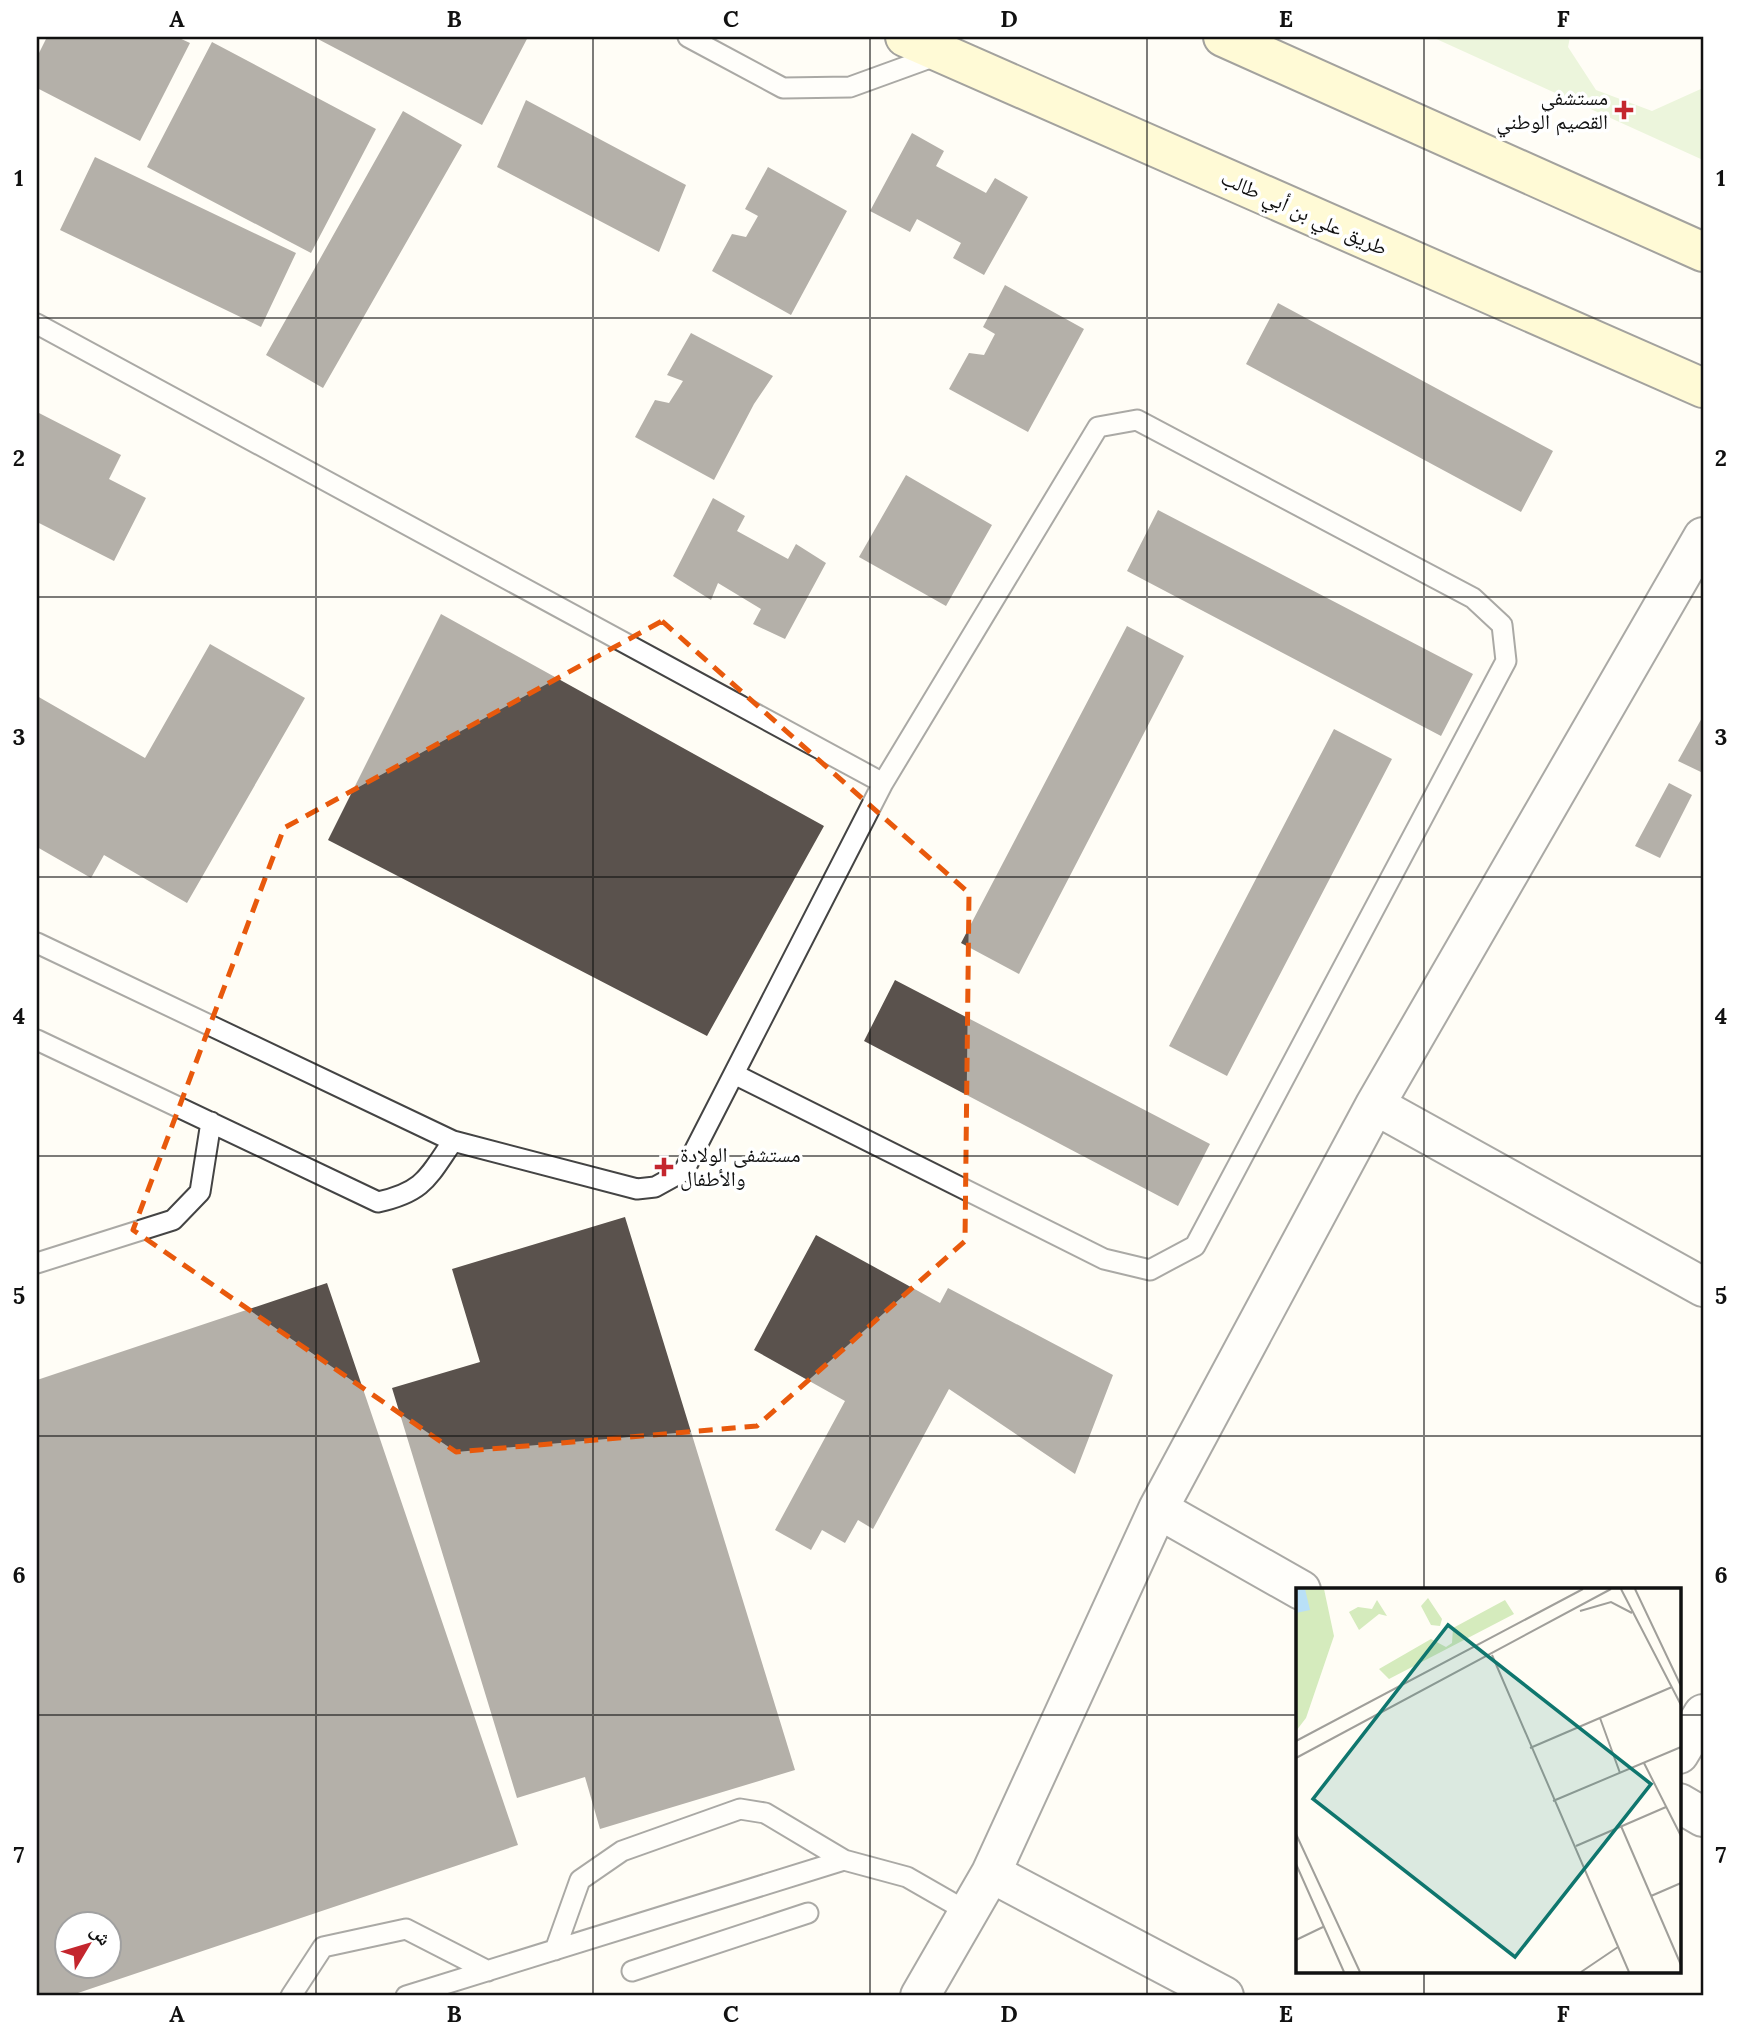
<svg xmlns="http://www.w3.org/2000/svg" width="1740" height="2033" font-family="Lora,'Noto Naskh Arabic',serif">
<rect width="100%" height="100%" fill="#fffdf5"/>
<path fill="#d5ebbd" d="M1432,37H1570L1568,47L1596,90L1652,111L1703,88V160Z"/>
<path fill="#5a524d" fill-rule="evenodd" d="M47,37H177L190,43L140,141L37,88V57Z
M314,37H528L482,125Z
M212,42L376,129L311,253L147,167Z
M526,100L686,185L659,252L497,167Z
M403,111L462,145L323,388L266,355Z
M912,133L944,151L936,166L986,193L995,178L1028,197L984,275L953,258L961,243L917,219L910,232L870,211Z
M95,157L296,253L261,327L60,230Z
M768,167L847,211L791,315L712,271L732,234L746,237L758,216L745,209Z
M1005,285L1084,329L1028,432L949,389L969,353L984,355L995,334L983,327Z
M1278,303L1553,451L1521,512L1246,364Z
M691,333L773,376L754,404L714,480L635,437L655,400L669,403L683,381L667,375Z
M37,412L121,455L109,479L146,498L114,561L37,522Z
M906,475L992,525L946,606L859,557Z
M713,498L745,516L737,531L788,559L796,544L826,563L785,639L753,624L761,609L718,583L711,600L673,576Z
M1158,510L1473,674L1441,736L1127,571Z
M441,614L824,826L707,1036L328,840Z
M1127,626L1184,656L1019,974L961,943Z
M210,644L305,698L187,903L104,855L91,878L37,847V696L145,758Z
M1703,716V773L1678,761Z
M1334,729L1392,759L1227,1076L1169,1046Z
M1669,783L1692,795L1660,858L1635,846Z
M895,980L1210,1144L1178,1206L864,1041Z
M625,1217L795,1770L600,1829L585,1777L517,1798L392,1388L480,1362L452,1269Z
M816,1235L940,1303L948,1288L1113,1375L1075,1474L949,1389L873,1529L858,1520L845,1543L822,1530L811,1550L775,1530L845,1401L754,1350Z
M327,1283L518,1845L69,1996H37V1380ZM66,1924H108V1966H66Z"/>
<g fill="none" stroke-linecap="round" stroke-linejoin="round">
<defs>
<path id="lane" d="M688,37L783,88L850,87L941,54
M37,324L883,783L1098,427L1137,420L1473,598L1502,625L1506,661L1195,1246L1150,1270L1104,1259L734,1074
M37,943L453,1141C428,1177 424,1192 378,1202L37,1040
M453,1141L637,1189L655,1187L684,1171L883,783
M37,1263L173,1220L200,1192L211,1122
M555,1950L580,1880L622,1851L740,1809L765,1813L844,1860
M632,1971L808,1913
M291,1996L323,1947L406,1929L488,1971
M406,1996L844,1860L907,1877L968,1912"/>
<path id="street" d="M1375,1105L1703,1287
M1158,1509L1301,1590
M1679,1754L1703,1714
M1679,1803L1703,1817
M991,1873L1224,1996
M920,1996L991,1873L1158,1509L1375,1105L1703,537"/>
<path id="secondary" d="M905,37L1703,388
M1223,37L1703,252"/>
</defs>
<use href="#lane" stroke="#444" stroke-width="23"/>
<use href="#street" stroke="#444" stroke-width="42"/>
<use href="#secondary" stroke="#333" stroke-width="42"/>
<use href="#lane" stroke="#fff" stroke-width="19"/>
<use href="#street" stroke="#fff" stroke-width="38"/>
<use href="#secondary" stroke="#fff6b0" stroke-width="38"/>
</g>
<path d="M0 0H1740V2033H0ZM662,621L969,893L965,1241L757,1426L456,1452L133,1230L284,828Z" fill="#fffdf5" fill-opacity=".55" fill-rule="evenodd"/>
<path fill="none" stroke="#e8590c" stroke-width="5" stroke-dasharray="14 9" stroke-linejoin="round" d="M662,621L969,893L965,1241L757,1426L456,1452L133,1230L284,828Z"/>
<path fill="none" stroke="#111" stroke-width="2" stroke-opacity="0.55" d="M316,37V1996M593,37V1996M870,37V1996M1147,37V1996M1424,37V1590M37,318H1703M37,597H1703M37,877H1703M37,1156H1703M37,1436H1703M37,1715H1297M1679,1715H1703M1424,1972V1996"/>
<g fill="#c4262e" stroke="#fff" stroke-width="2.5">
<path d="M1620.5 99.5h7v7h7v7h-7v7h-7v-7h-7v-7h7z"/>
<path d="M660.5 1156.5h7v7h7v7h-7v7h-7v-7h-7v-7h7z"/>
</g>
<g text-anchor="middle" stroke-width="7" stroke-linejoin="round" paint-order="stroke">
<g font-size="21" fill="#111" stroke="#fff" text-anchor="end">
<text x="1608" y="105">مستشفي<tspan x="1608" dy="24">القصيم الوطني</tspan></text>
<text x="680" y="1162" text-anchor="start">مستشفى الولادة<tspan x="680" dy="24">والأطفال</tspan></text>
</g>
<g font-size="21" fill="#111" stroke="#fff">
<text transform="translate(1304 213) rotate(24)" y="7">طريق علي بن أبي طالب</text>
</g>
</g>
<g transform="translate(1296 1588)">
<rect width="385" height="385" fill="#fffdf5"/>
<path d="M0,1H28L38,48L10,130L0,143ZM132,10L146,31L144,38L135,37L125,18ZM81,12L91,28L83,26L63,42L53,24L62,19L76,21ZM209,12L218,26L93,91L83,81L135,51L150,59L156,55L157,40Z" fill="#d5ebbd"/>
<path d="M0,1H9L14,22L0,25Z" fill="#b9e0f7"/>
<path fill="none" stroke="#a09f9a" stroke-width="2" d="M325,1L385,117M339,1L385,98M284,23L315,14L336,25M196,67L333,384M304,130L324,185M0,153L287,1M234,160L376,99M0,170L315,1M348,175L385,248M257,213L385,159M325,238L385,377M0,246L64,384M280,258L370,219M0,276L48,384M355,308L385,295M0,352L27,339M285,384L322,359"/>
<path fill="#0f766e" fill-opacity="0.15" stroke="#0f766e" stroke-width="3.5" d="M152,37L355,196L219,369L17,211Z"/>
<rect width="385" height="385" fill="none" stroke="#111" stroke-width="3.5"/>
</g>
<rect width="1740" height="2033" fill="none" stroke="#ffffff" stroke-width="77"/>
<g transform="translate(88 1945) rotate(52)"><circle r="33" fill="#ffffff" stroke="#a0a0a0" stroke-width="2"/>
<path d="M0-5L12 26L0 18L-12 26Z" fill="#c4262e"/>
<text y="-10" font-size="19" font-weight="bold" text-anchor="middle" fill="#111111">ش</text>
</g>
<rect x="38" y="38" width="1664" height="1956" fill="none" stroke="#111" stroke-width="2.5"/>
<g font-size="23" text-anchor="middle" font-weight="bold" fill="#111">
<text x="177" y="27">A</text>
<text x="454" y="27">B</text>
<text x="731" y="27">C</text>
<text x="1009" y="27">D</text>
<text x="1286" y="27">E</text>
<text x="1563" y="27">F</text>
<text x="19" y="186">1</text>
<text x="1721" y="186">1</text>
<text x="19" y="466">2</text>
<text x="1721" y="466">2</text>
<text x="19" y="745">3</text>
<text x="1721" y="745">3</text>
<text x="19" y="1024">4</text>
<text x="1721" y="1024">4</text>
<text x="19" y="1304">5</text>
<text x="1721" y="1304">5</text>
<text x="19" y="1583">6</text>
<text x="1721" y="1583">6</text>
<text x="19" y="1863">7</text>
<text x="1721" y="1863">7</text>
<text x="177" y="2022">A</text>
<text x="454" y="2022">B</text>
<text x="731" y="2022">C</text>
<text x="1009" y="2022">D</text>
<text x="1286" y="2022">E</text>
<text x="1563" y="2022">F</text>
</g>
</svg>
